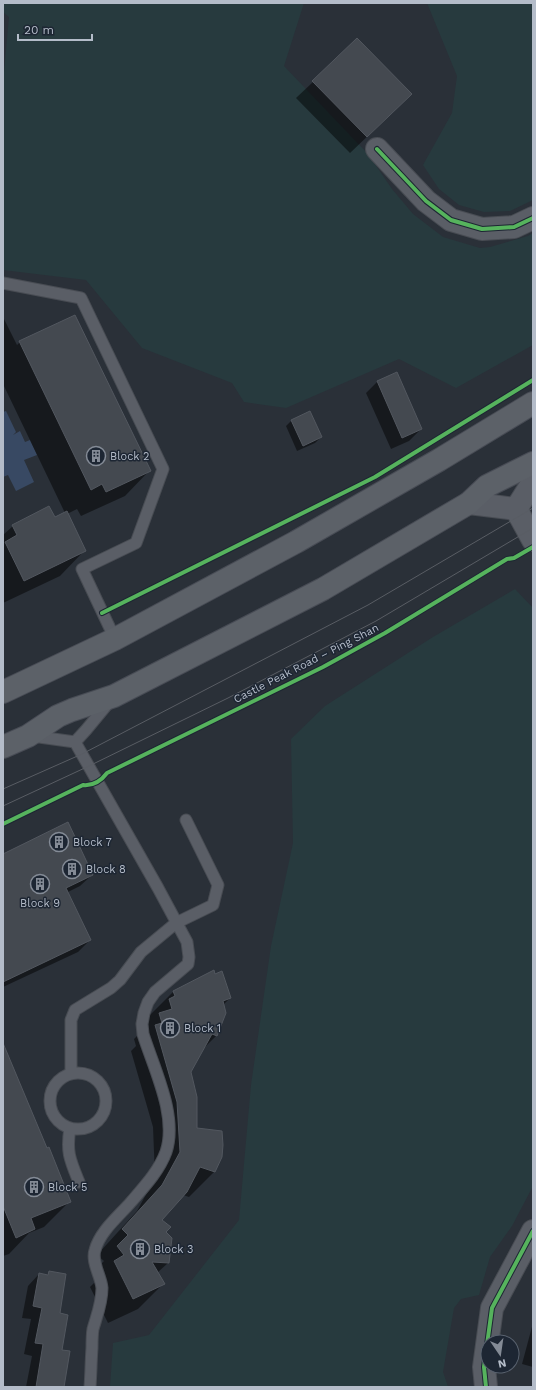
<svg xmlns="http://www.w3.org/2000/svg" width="536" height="1390" font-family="'Work Sans',sans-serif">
<rect width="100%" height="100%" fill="#2a3038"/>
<path fill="#273a3e" d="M3,3H304L284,66L368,154L392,189L413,214L443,237L480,248L490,247L528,236L533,233V345L456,388L399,359L286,408L244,402L232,383L142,348L86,280L3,270V83L9,17L3,12Z
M427,3H533V200L510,211L484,212L459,205L439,189L423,165L452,113L457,76Z
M515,589L533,608V1186L512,1226L490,1257L479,1295L461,1299L454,1308L443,1372L448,1387H110L113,1343L149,1335L239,1220L251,1085L271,946L293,843L291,739L325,706L433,637Z"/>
<path fill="#384963" d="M6,411L16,432L13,435L20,431L25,442L30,440L37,455L24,460L34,482L16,491L8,475L3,477V412Z"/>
<path fill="#0007" d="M313,82L394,111L350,153L296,98Z
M3,317L17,345L20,342L150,470L125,496L81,516L77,509L67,514L85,550L60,576L3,603V535L13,526L54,519L65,513L3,384Z
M396,373L421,429L409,441L391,449L366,393L377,382Z
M292,420L321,437L315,443L297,451L286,426Z
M3,855L92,875L80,886L68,892L90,940L78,952L3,987Z
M173,992L230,998L223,1005L216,1036L201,1051L190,1072L196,1129L221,1157L214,1172L189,1197L183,1195L161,1220L165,1232L168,1263L157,1273L163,1284L138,1309L108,1323L90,1287L98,1279L93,1272L104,1261L97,1255L137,1211L155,1178L153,1127L131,1051L136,1046L134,1039L145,1028L144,1025L149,1020L148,1017Z
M3,1065L69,1202L44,1227L29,1233L9,1254L3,1256Z
M49,1273L58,1314L61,1351L62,1387H26L32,1356L24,1354L31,1319L22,1318L28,1286L39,1274L46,1275Z
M533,1323V1367L522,1364Z"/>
<path fill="#444950" stroke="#52575f" d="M357,38L412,94L367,137L312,81Z
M75,315L151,471L106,492L102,484L91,490L19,341Z
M397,372L422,429L402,438L377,381Z
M310,411L322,437L303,446L291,420Z
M49,506L55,517L67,511L86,551L24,581L5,542L17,535L12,525Z
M68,822L93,875L66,888L91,940L3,982V854Z
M214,970L215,974L222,971L231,998L223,1001L226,1013L217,1036L212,1034L191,1072L197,1097V1128L222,1131L223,1145L222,1157L215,1172L200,1167L187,1192L162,1220L171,1227L166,1232L172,1238L169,1263L152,1262L165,1284L133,1299L114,1261L124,1255L117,1246L128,1235L122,1229L162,1185L180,1152L177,1102L155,1025L162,1023L159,1013L172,1009L169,999L175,996L173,991Z
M3,1043L47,1148L49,1147L71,1202L31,1218L35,1229L16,1238L3,1206Z
M49,1271L66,1274L60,1313L68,1315L62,1350L70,1351L64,1387H36L43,1344L35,1343L42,1308L33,1306L39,1273L48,1275Z"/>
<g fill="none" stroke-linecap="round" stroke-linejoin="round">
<defs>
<path id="lane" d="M3,283L81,298L163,469L136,543L82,569L115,639
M32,736L75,742
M75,742L158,888L187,942L189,957L188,964L155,992L148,1002L144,1013L142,1024L143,1034C154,1069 178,1116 166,1152C159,1171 144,1187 131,1202C119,1216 100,1231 95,1250C91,1262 101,1276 102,1288C102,1303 97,1315 93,1329C92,1335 92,1342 92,1348C91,1361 91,1374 90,1387
M75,742L86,730L110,701
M50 1101a28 28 0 1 1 56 0a28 28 0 1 1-56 0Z
M71,1074V1020L75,1010L111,988L120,980L141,952L176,923L213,905L218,885L186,820
M70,1128C66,1152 70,1160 79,1182"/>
<path id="street" d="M377,149L426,201L451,220L482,229L514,227L533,218
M469,503L516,509
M516,509L533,540
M516,509L533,482
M486,1387L484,1367L492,1308L533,1231"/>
<path id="primary" d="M3,692L115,639L296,542L439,460L533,403
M3,747L28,736L58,716L72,710L114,696L323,589L469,503L487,486L533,463"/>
</defs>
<use href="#lane" stroke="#484c53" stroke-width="13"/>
<use href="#street" stroke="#484c53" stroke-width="24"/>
<use href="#primary" stroke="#484c55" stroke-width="24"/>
<path stroke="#5d636a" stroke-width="2.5" stroke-dasharray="3 3" stroke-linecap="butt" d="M507,559L516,557"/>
<use href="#lane" stroke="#5a5e66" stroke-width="11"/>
<use href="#street" stroke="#5a5e66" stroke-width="22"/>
<use href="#primary" stroke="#5c6168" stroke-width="22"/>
<path stroke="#595d64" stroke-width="1" d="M3,789L82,754L368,605L533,508
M3,806L89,766L228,698L376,621L533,528"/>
<defs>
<path id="cycleway" d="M377,149L426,201L451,220L482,229L514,227L533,218
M102,613L375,477L533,380
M3,824L83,785C93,786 101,781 107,773L323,667L385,633L507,559L514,558L533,547
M486,1387L484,1367L492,1308L533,1231"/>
</defs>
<use href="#cycleway" stroke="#1d2633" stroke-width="6"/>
<use href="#cycleway" stroke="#56b35d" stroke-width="4"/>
</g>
<defs>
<symbol id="building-ring" viewBox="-11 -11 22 22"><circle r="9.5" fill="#1d2633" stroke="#848b96" stroke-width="1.5"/><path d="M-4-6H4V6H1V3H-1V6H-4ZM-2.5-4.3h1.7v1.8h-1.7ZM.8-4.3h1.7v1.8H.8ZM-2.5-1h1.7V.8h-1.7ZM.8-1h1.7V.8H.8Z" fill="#848b96"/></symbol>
</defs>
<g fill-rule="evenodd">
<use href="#building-ring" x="85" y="445" width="22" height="22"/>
<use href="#building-ring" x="48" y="831" width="22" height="22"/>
<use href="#building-ring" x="61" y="858" width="22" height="22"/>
<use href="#building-ring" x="29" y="873" width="22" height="22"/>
<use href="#building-ring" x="159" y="1017" width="22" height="22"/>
<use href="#building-ring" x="23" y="1176" width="22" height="22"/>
<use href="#building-ring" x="129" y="1238" width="22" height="22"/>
</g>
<g text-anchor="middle" stroke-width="3" stroke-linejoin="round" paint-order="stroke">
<g font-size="11" fill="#b4bcc9" stroke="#1d2633" text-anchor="start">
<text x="110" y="460">Block 2</text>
<text x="73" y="846">Block 7</text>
<text x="86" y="873">Block 8</text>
<text x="40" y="907" text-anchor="middle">Block 9</text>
<text x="184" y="1032">Block 1</text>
<text x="48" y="1191">Block 5</text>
<text x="154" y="1253">Block 3</text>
</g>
<g font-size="11" fill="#b4bcc9" stroke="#1d2633">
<text transform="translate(306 663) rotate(-27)" y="4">Castle Peak Road – Ping Shan</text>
</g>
</g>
<rect width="536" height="1390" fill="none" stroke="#b4bcc9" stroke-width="8"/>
<g transform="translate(500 1354) rotate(167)"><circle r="19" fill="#1d2633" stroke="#59626f"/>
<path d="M0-3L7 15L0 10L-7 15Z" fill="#848b96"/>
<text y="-6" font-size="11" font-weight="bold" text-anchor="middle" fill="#b4bcc9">N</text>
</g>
<path d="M18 34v6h74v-6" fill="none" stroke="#b4bcc9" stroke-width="2"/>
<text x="24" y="34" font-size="12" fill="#b4bcc9" stroke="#1d2633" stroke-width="3" paint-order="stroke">20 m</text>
</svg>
